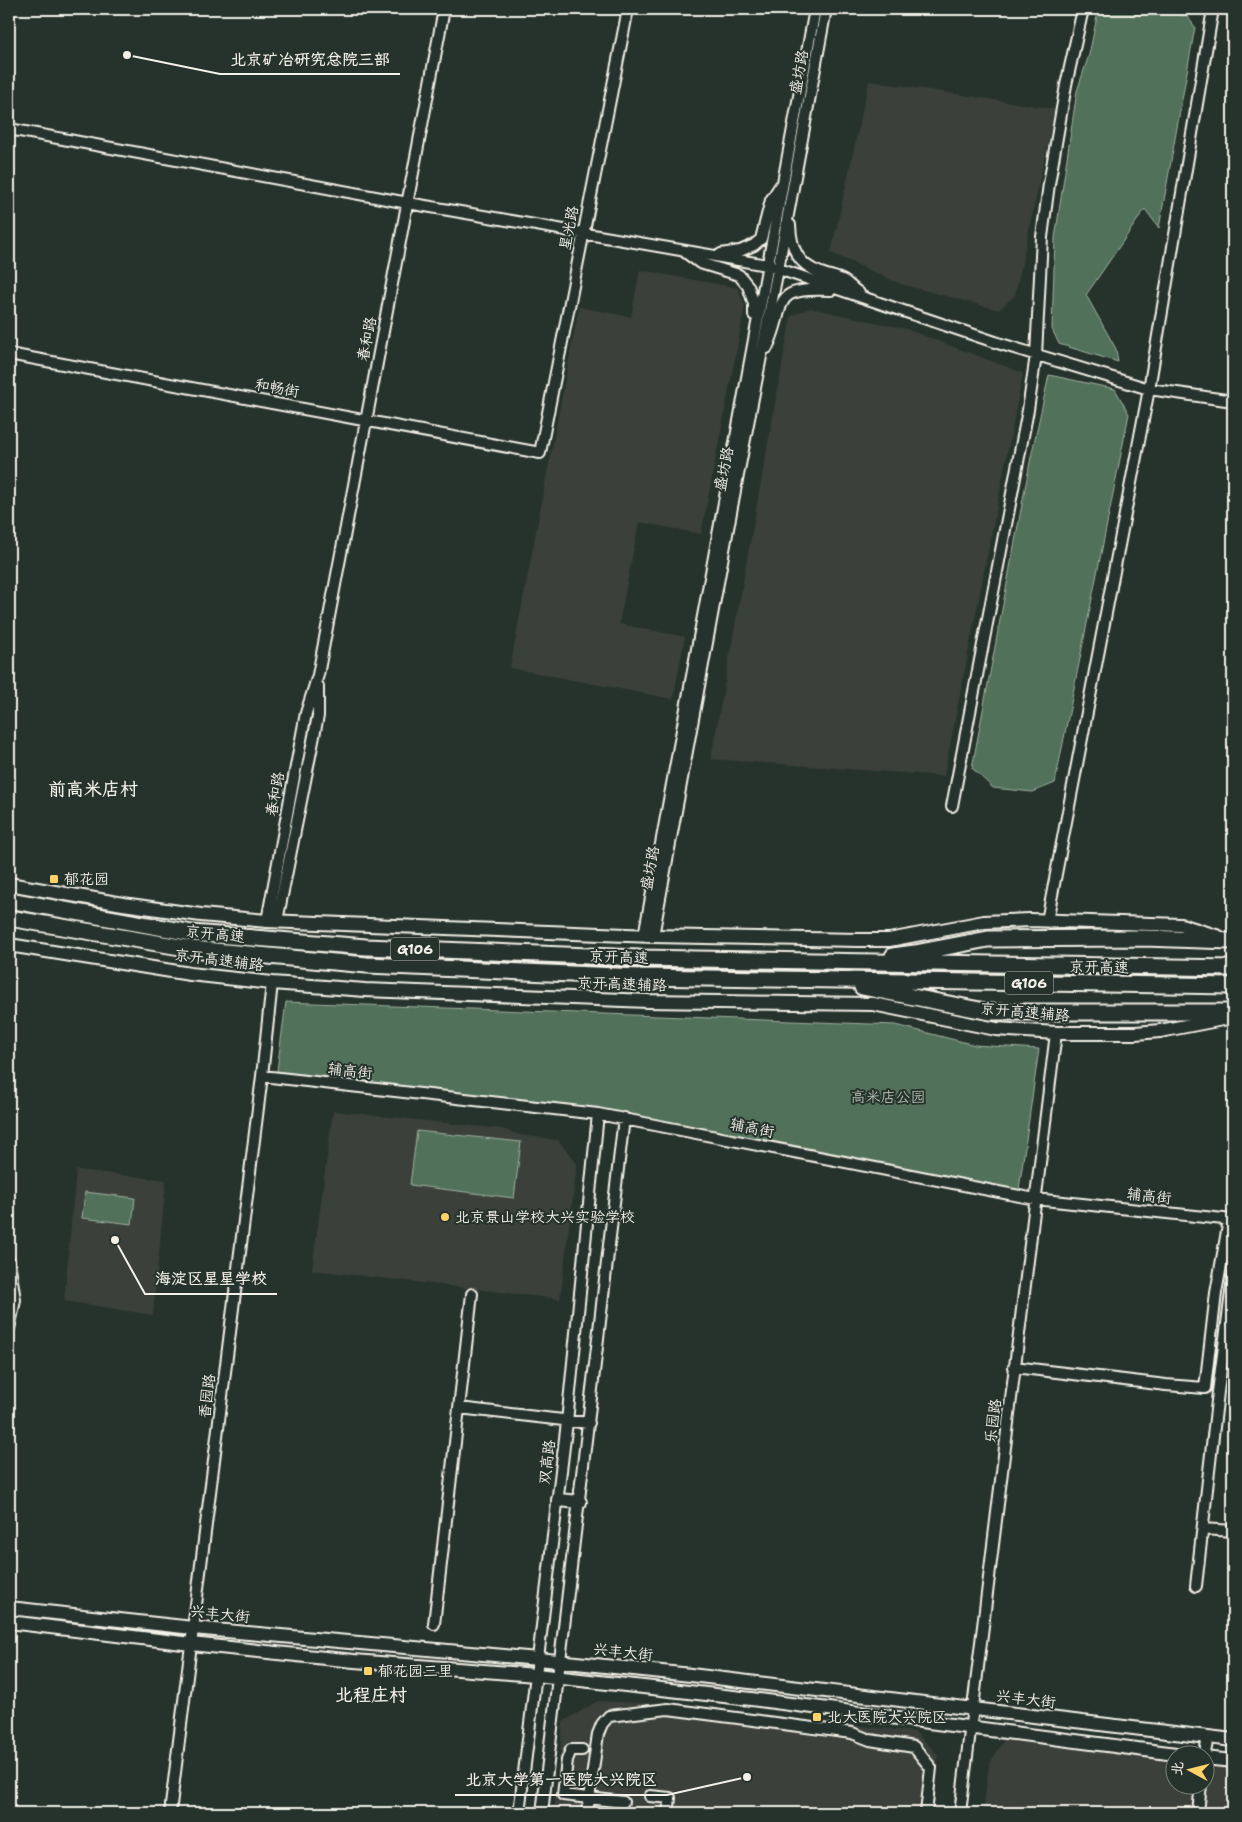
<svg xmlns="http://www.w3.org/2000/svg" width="1242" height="1822" font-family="'Shantell Sans','LXGW WenKai TC',sans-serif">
<rect width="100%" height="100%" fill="#26332d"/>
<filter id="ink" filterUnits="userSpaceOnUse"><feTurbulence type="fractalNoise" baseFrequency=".02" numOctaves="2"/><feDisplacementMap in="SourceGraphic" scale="10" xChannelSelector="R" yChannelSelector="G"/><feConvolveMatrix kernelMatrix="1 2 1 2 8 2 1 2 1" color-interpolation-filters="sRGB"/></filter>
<g filter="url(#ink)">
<path fill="#3b403a" d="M869,81L1055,109L1015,295L999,310L901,284L831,253Z
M640,270L738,288L745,306L701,534L639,522L619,624L685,637L673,699L510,668L579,307L631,317Z
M810,308L906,329L1023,373L944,776L711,759L791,316Z
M333,1111L502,1129L520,1135L558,1140L577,1164L560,1299L312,1270Z
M76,1170L166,1180L153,1315L64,1301Z
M598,1701L662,1704L915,1732L938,1755L934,1799L935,1813H554L563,1722Z
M1004,1740L1174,1761V1784H1204L1205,1764L1233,1768V1813H983L989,1765Z"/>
<path fill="#51715a" stroke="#a2b1a1" d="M1107,9H1147L1187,16L1195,27L1159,228L1145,209L1086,295L1116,349L1118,362L1059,344L1052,329L1055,238L1077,91L1089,55L1098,12Z
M1049,375L1115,389L1129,414L1055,783L1033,792L993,788L972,768L1031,457Z
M286,1002L896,1025L975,1045L1039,1049L1018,1196L657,1125L276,1078Z
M417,1131L521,1142L514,1198L410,1185Z
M85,1192L135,1198L132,1224L82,1218Z"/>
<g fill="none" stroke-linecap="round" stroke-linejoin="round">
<defs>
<path id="minor" d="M9,129L408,203L767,265L1001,344L1149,389L1233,401
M790,225C791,249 798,265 821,273C828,276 837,277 844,281C849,284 854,290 859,293
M685,252L700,263L739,275L748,286L754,304V315
M721,254L740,251L754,245L761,239L771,200L780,186
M767,348C788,304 767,287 831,290
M9,354L540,453L628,9
M952,806L1028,410L1036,355L1042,237L1049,184L1066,85L1083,9
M267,921L306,713L318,675L444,9
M277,921L318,716V686
M1047,921L1149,389L1213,9
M644,936L815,9
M653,936L734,496L778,269L826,9
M262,1076L598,1114L1035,1199L1233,1220
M9,1261L15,1300L9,1329
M472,1294L459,1408L589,1423
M1014,1367L1166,1385L1205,1388L1216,1293L1229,1220
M1203,1529L1233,1531
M1196,1586L1218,1392L1233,1278
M434,1624L459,1408
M582,1750H571L567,1760L563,1795L623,1802
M1204,1758L1208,1737
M650,1796L670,1798L668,1813
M170,1813L262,1076L272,983
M519,1813L567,1422L598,1114
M542,1813L624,1118
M587,1813L598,1734L602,1724L609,1716L668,1709L852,1733L870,1740L914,1747L931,1768L926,1813
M960,1813L1056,1033
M1198,1813L1201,1784"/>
<path id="major" d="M9,884L123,904L201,915L267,921L653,936L858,940H889L984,922L1030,920L1181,925L1219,937
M9,945L190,974L272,983L365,990L648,1001L873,1004L996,1029L1056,1033H1135L1160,1031L1233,1017
M558,1500L580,1502
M9,1608L193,1628L538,1659L691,1675L1233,1740
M9,1622L191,1644L354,1661L536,1675L751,1699L1176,1754
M1204,1758L1233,1761"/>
<path id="highway" d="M9,900L192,933L366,947L639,958L1233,968
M9,918L192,949L367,965L639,977L1233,986
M893,956L915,953L988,939L1144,938L1230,941
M862,987L990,1012H1233"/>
</defs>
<use href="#minor" stroke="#f4f1e8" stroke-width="14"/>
<use href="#major" stroke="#f4f1e8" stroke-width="16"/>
<use href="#highway" stroke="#f4f1e8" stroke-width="19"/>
<use href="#minor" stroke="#26332d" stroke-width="10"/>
<use href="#major" stroke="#26332d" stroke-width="12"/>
<use href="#highway" stroke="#26332d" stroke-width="15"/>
</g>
</g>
<g fill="#ffd166" stroke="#26332d" stroke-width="2">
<rect x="49" y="874" width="10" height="10" rx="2.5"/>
<circle cx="445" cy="1217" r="5"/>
<rect x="363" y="1666" width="10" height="10" rx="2.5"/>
<rect x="812" y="1712" width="10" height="10" rx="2.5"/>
</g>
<g text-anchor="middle" stroke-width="4" stroke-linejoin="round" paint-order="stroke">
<g fill="#26332d" stroke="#b6b8b0" stroke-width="1">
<rect x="391" y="937.5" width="48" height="23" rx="4"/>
<rect x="1005" y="971.5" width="48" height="23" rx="4"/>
</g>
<g font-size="14" font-weight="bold" fill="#f4f1e8">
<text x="415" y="954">G106</text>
<text x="1029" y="988">G106</text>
</g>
<g font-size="15" fill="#f4f1e8" stroke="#26332d">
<text transform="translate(799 72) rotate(-80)" y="5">盛坊路</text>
<text transform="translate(569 228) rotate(-79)" y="5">星光路</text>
<text transform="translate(367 339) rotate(-79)" y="5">春和路</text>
<text transform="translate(277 388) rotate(10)" y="5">和畅街</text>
<text transform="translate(724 469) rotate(-79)" y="5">盛坊路</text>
<text transform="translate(275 794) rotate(-80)" y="5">春和路</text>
<text transform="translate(650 868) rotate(-80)" y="5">盛坊路</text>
<text transform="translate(215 934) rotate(6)" y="5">京开高速</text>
<text transform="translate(619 957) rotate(2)" y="5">京开高速</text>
<text transform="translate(219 960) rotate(7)" y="5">京开高速辅路</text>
<text transform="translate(1099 967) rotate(1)" y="5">京开高速</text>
<text transform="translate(622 984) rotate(2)" y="5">京开高速辅路</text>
<text transform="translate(1025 1012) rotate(5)" y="5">京开高速辅路</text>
<text transform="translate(350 1071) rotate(6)" y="5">辅高街</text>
<text transform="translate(752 1128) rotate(11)" y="5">辅高街</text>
<text transform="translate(1149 1196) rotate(6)" y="5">辅高街</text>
<text transform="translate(207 1396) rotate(-83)" y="5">香园路</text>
<text transform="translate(993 1421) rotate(-83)" y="5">乐园路</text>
<text transform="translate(547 1462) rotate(-83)" y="5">双高路</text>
<text transform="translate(220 1614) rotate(6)" y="5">兴丰大街</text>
<text transform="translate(623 1652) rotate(6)" y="5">兴丰大街</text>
<text transform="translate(1026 1699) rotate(7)" y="5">兴丰大街</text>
</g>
<g font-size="15" fill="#f4f1e8" stroke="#26332d" text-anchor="start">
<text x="64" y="884">郁花园</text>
<text x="455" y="1222">北京景山学校大兴实验学校</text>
<text x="378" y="1676">郁花园三里</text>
<text x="827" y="1722">北大医院大兴院区</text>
</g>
<g font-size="15" fill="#b3beaf" stroke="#26332d">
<text x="888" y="1102">高米店公园</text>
</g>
<g font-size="18" font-weight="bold" fill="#f4f1e8" stroke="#26332d">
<text x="93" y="795">前高米店村</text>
<text x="371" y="1701">北程庄村</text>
</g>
</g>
<path fill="none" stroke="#f4f1e8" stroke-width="2" d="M127 55L220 74H400M115 1240L145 1294H277M747 1777L667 1795H455"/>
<g fill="#f4f1e8" stroke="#26332d" stroke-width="2">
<circle cx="127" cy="55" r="5"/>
<circle cx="115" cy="1240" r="5"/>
<circle cx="747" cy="1777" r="5"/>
</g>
<g font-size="16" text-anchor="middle" font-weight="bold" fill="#f4f1e8" stroke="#26332d" stroke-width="4" stroke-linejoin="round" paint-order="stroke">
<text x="310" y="65">北京矿冶研究总院三部</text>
<text x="211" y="1284">海淀区星星学校</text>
<text x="561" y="1785">北京大学第一医院大兴院区</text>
</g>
<rect width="1242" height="1822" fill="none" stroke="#26332d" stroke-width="30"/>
<rect x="15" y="15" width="1212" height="1792" fill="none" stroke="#f4f1e8" stroke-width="2" filter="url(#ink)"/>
<g transform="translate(1190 1770) rotate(277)"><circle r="24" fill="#26332d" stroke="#787f78"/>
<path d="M0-4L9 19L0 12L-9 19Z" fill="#ffd166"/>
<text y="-8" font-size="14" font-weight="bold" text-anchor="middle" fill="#f4f1e8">北</text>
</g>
</svg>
